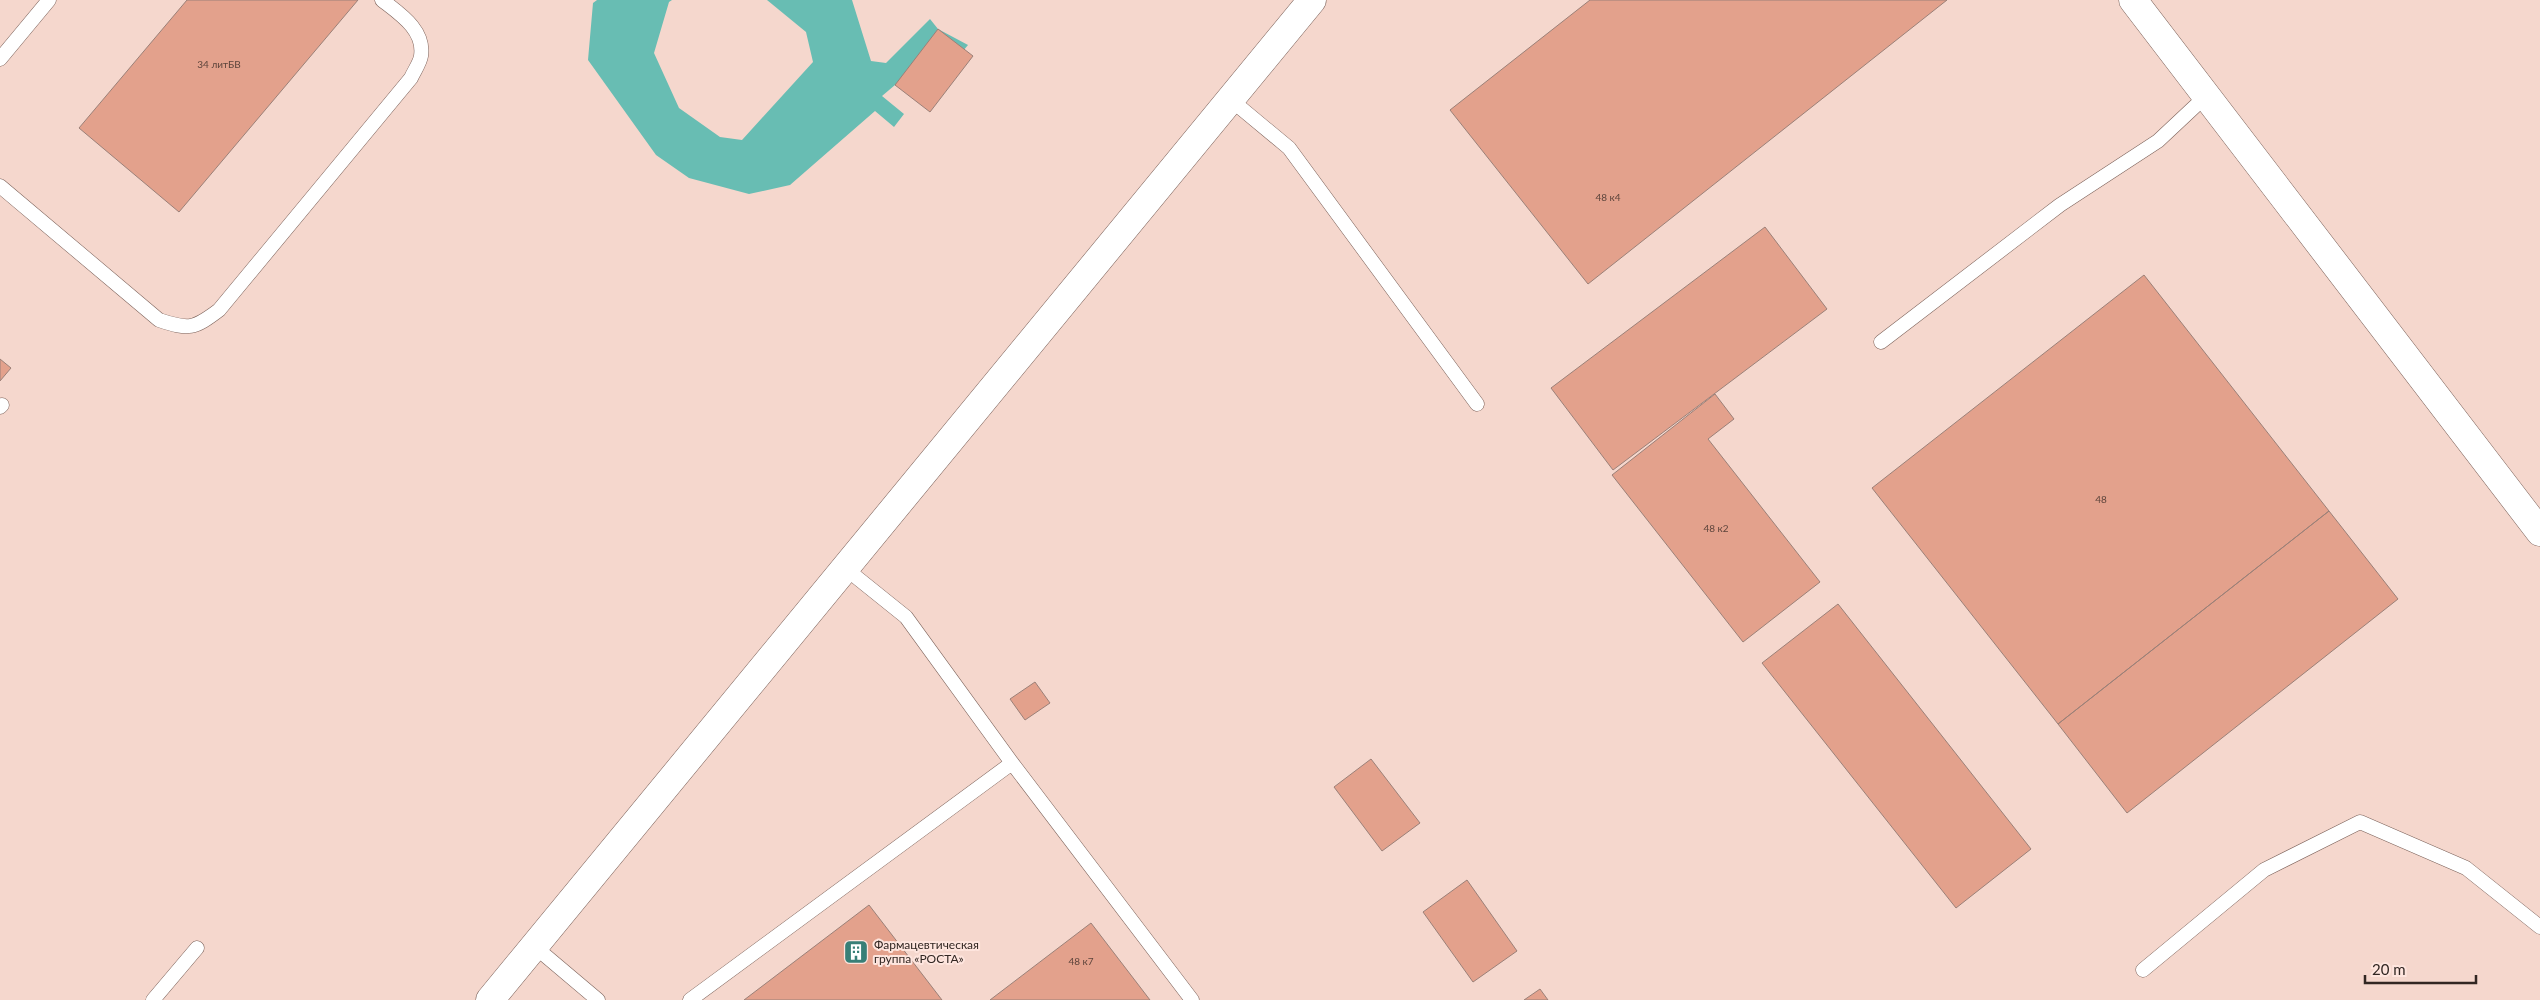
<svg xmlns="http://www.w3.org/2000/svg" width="2540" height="1000" font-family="Lato,sans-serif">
<rect width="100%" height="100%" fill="#f5d7cd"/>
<path fill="#68bdb3" d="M597,0H672L669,2L654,53L679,108L720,137L742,140L813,62L806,32L767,0H852L871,61L886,63L930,19L938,29L968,45L952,64L895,85L882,96L904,114L894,127L875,111L790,185L749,194L689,178L656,155L588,60L593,3Z"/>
<path fill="#e3a18c" stroke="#9b8078" d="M187,0H358L179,212L79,128Z
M1590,0H1947L1588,284L1450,110Z
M938,29L973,56L930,112L895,85Z
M1765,227L1827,309L1613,470L1551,388Z
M2144,275L2329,511L2058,724L1872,488Z
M0,359L11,368L0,381Z
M1715,394L1734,419L1708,439L1820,582L1743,642L1612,475Z
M2329,511L2398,599L2127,813L2058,724Z
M1838,604L2031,849L1956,908L1762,663Z
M1035,682L1050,703L1025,720L1010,699Z
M1371,759L1420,823L1382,851L1334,787Z
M1467,880L1517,951L1473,982L1423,912Z
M869,905L942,1000H744Z
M1091,923L1150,1000H990Z
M1540,989L1548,1000H1524Z"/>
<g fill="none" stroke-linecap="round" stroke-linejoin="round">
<defs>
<path id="lane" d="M0,59L49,0
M1230,99L1289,148L1477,404
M0,186L159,320C189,330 194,329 219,310L411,78C414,71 420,63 421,56C425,30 400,14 382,0
M1881,342L2060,205L2158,141L2206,96
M0,407L2,405
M845,568L906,617L1012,763L1192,1000
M534,946L598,1000
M2143,970L2264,870L2360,822L2466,868L2540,927
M153,1000L197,948
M690,1000L1012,763"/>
<path id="street" d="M2133,0L2540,532
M490,1000L1312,0"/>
</defs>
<use href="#lane" stroke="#7c625a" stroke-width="15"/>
<use href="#street" stroke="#7c625a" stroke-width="29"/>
<use href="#lane" stroke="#fff" stroke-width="14"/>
<use href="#street" stroke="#fff" stroke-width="28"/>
</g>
<defs>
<symbol id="building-square" viewBox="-11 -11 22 22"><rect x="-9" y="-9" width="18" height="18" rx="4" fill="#387f77" stroke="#fee5de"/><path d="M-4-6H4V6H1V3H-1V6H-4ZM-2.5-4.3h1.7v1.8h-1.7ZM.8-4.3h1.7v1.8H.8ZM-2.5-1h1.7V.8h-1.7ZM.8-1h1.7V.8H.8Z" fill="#fff"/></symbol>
</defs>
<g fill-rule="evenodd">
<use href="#building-square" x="842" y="938" width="28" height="28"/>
</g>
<g text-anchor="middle" stroke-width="4" stroke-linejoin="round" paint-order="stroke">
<g font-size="10" fill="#5e453c">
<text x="219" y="68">34 литБВ</text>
<text x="1608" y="201">48 к4</text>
<text x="2101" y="503">48</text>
<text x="1716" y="532">48 к2</text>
<text x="1081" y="965">48 к7</text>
</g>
<g font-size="12" fill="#312622" stroke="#fee5de" text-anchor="start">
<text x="874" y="949">Фармацевтическая<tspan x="874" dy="14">группа «РОСТА»</tspan></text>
</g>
</g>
<path d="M2365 975v8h111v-8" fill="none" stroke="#312622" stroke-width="2.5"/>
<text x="2372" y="975" font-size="15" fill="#312622" stroke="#fee5de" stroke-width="4" paint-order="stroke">20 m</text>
</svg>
